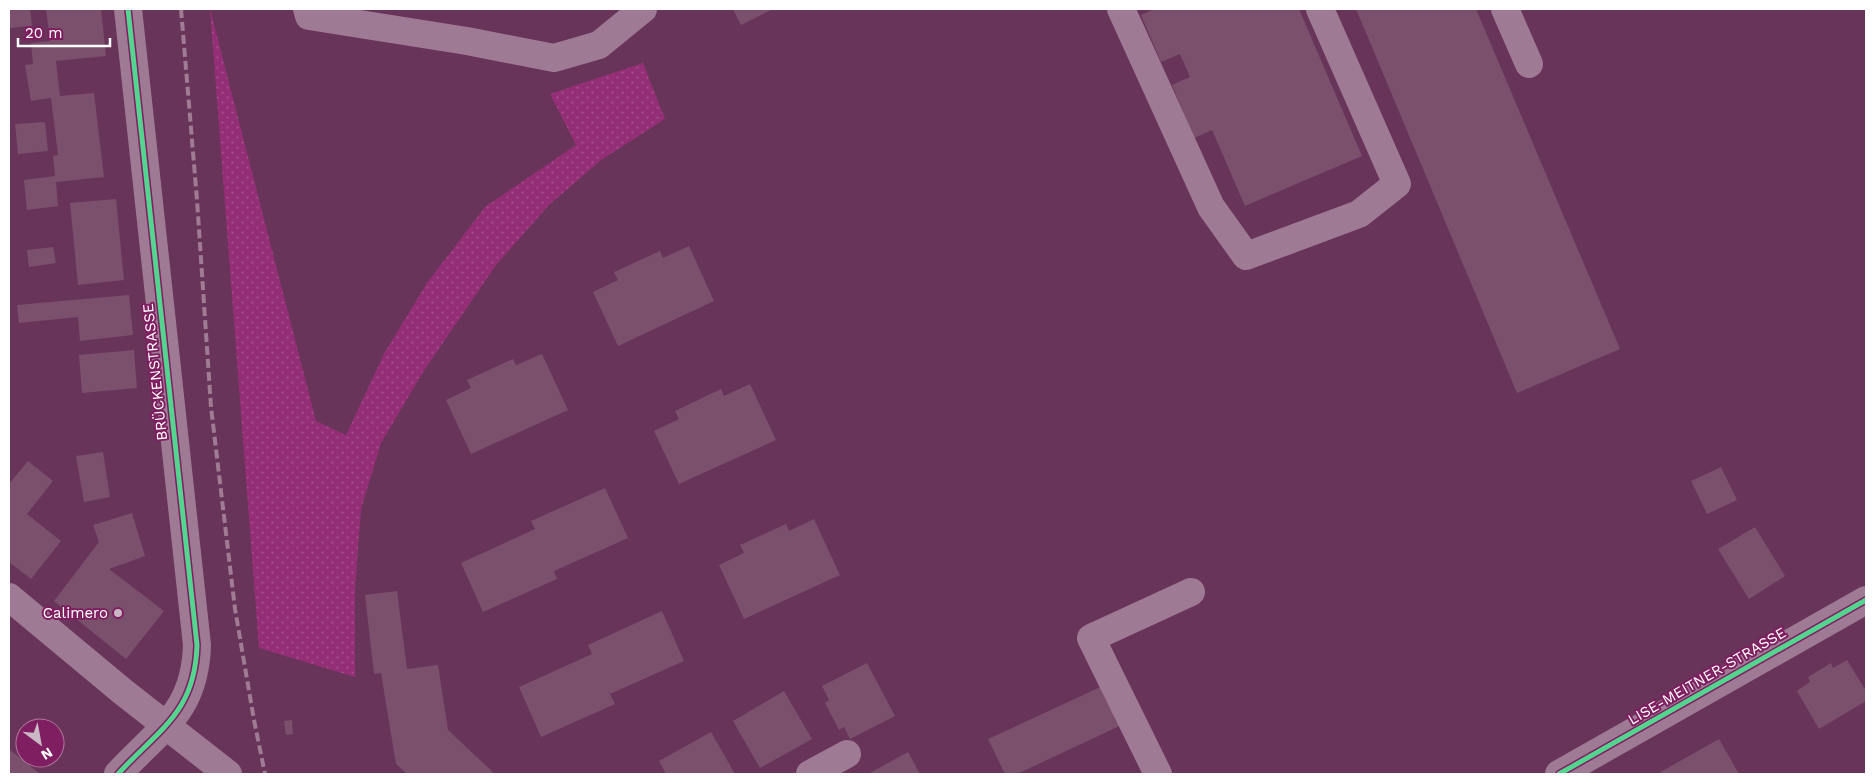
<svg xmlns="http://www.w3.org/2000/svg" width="1875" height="783" font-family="'Work Sans',sans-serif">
<defs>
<pattern id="grass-dots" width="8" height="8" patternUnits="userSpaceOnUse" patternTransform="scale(1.25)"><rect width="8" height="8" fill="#942f77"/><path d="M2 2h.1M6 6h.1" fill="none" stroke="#a44e8b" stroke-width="1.8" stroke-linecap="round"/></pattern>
</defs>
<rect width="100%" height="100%" fill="#693459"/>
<path fill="url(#grass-dots)" d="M210,9L316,421L346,435L385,352L427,283L485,207L576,145L550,94L643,63L665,119L601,160L549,205L496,265L423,372L381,443L361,509L355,589V677L259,648Z"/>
<path fill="#7a506d" d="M9,9H30L32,26L9,28Z
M46,9H101L106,56L56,61L60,96L94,93L104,177L56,182L58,206L27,210L24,180L55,176L53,156L58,155L51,98L31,101L25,65L33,64L31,43L50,41Z
M733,9H773L741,25Z
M1155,9H1299L1362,156L1245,206L1212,130L1194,138L1172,85L1190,77L1180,54L1161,62L1141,15Z
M1356,9H1476L1620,349L1517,393Z
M45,122L48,151L18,154L15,124Z
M116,199L124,280L78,285L70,203Z
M689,246L714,301L618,346L593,292L618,280L614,272L660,251L663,258Z
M53,247L56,263L29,267L27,250Z
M129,295L133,335L80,341L78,317L19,323L17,305Z
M134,350L137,388L82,393L79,355Z
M542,354L568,410L471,454L446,400L471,388L467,380L513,359L516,365Z
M750,384L776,440L679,484L654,431L679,419L675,411L721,389L724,396Z
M103,452L110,497L84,502L76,456Z
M28,461L53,481L27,514L61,541L31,579L9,562V484Z
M1721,467L1737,500L1707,514L1691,481Z
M605,488L628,538L554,571L557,579L483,612L461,563L535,529L531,521Z
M132,513L145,556L109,569L164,611L126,659L54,601L99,542L93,525Z
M814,519L840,575L744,619L719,565L744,553L740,545L786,524L789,531Z
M1755,527L1785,576L1749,599L1718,549Z
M397,591L407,669L438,665L448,730L493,772L491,774H407L396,764L381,673L374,674L365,595Z
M662,611L684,661L610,694L615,704L541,737L519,687L592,654L588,645Z
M1847,660L1866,691V701L1819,729L1797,691L1810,682L1808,677L1831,663L1833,668Z
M867,663L895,716L850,739L844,727L839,730L825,703L829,700L822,686Z
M1107,684L1126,723L1017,774H1005L988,739Z
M784,691L812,739L760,768L733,721Z
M292,720L293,734L286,735L284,721Z
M711,732L735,774H666L659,761Z
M1719,739L1739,774H1657Z
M9,749L40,774H9Z
M908,752L920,774H868Z"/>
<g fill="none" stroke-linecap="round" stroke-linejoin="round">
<path stroke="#9f7a94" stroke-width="28" d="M307,9L309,16L467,41L554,58L599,45L643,9
M1121,9L1211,207L1246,256L1359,214L1397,184L1320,9
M1505,9L1529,64
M9,597L122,691L228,774
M118,774C159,729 195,713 197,645L128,9
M810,774L847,754
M1158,774L1091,638L1191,592
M1559,774L1866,600"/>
<path stroke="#9f7b94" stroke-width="4" stroke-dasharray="9 4" stroke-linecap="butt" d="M181,9L197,200L211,407L235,609L254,720L265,774"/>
<defs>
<path id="cycleway" d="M118,774C159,729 195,713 197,645L128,9
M1559,774L1866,600"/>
</defs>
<use href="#cycleway" stroke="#7f1e61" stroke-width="8"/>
<use href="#cycleway" stroke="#53d58f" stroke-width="5"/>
</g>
<circle fill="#cab8c5" stroke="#7f1e61" stroke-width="2" cx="118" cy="613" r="5"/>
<g text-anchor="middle" stroke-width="4" stroke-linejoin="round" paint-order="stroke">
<g font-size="15" fill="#fff" stroke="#7f1e61">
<text transform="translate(155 372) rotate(-96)" y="5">BRÜCKENSTRASSE</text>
<text transform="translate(1707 676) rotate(-30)" y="5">LISE-MEITNER-STRASSE</text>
</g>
<g font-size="15" fill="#fff" stroke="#7f1e61" text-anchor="end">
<text x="108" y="618">Calimero</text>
</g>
</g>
<rect width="1875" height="783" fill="none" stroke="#ffffff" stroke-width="20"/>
<g transform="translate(40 743) rotate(148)"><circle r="24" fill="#7f1e61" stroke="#b278a0"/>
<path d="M0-4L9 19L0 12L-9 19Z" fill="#cab8c5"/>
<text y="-8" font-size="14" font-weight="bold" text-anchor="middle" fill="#ffffff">N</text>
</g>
<path d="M18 38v8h92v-8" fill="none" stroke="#ffffff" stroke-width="2.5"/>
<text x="25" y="38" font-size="15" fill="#ffffff" stroke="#7f1e61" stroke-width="4" paint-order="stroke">20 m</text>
</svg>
